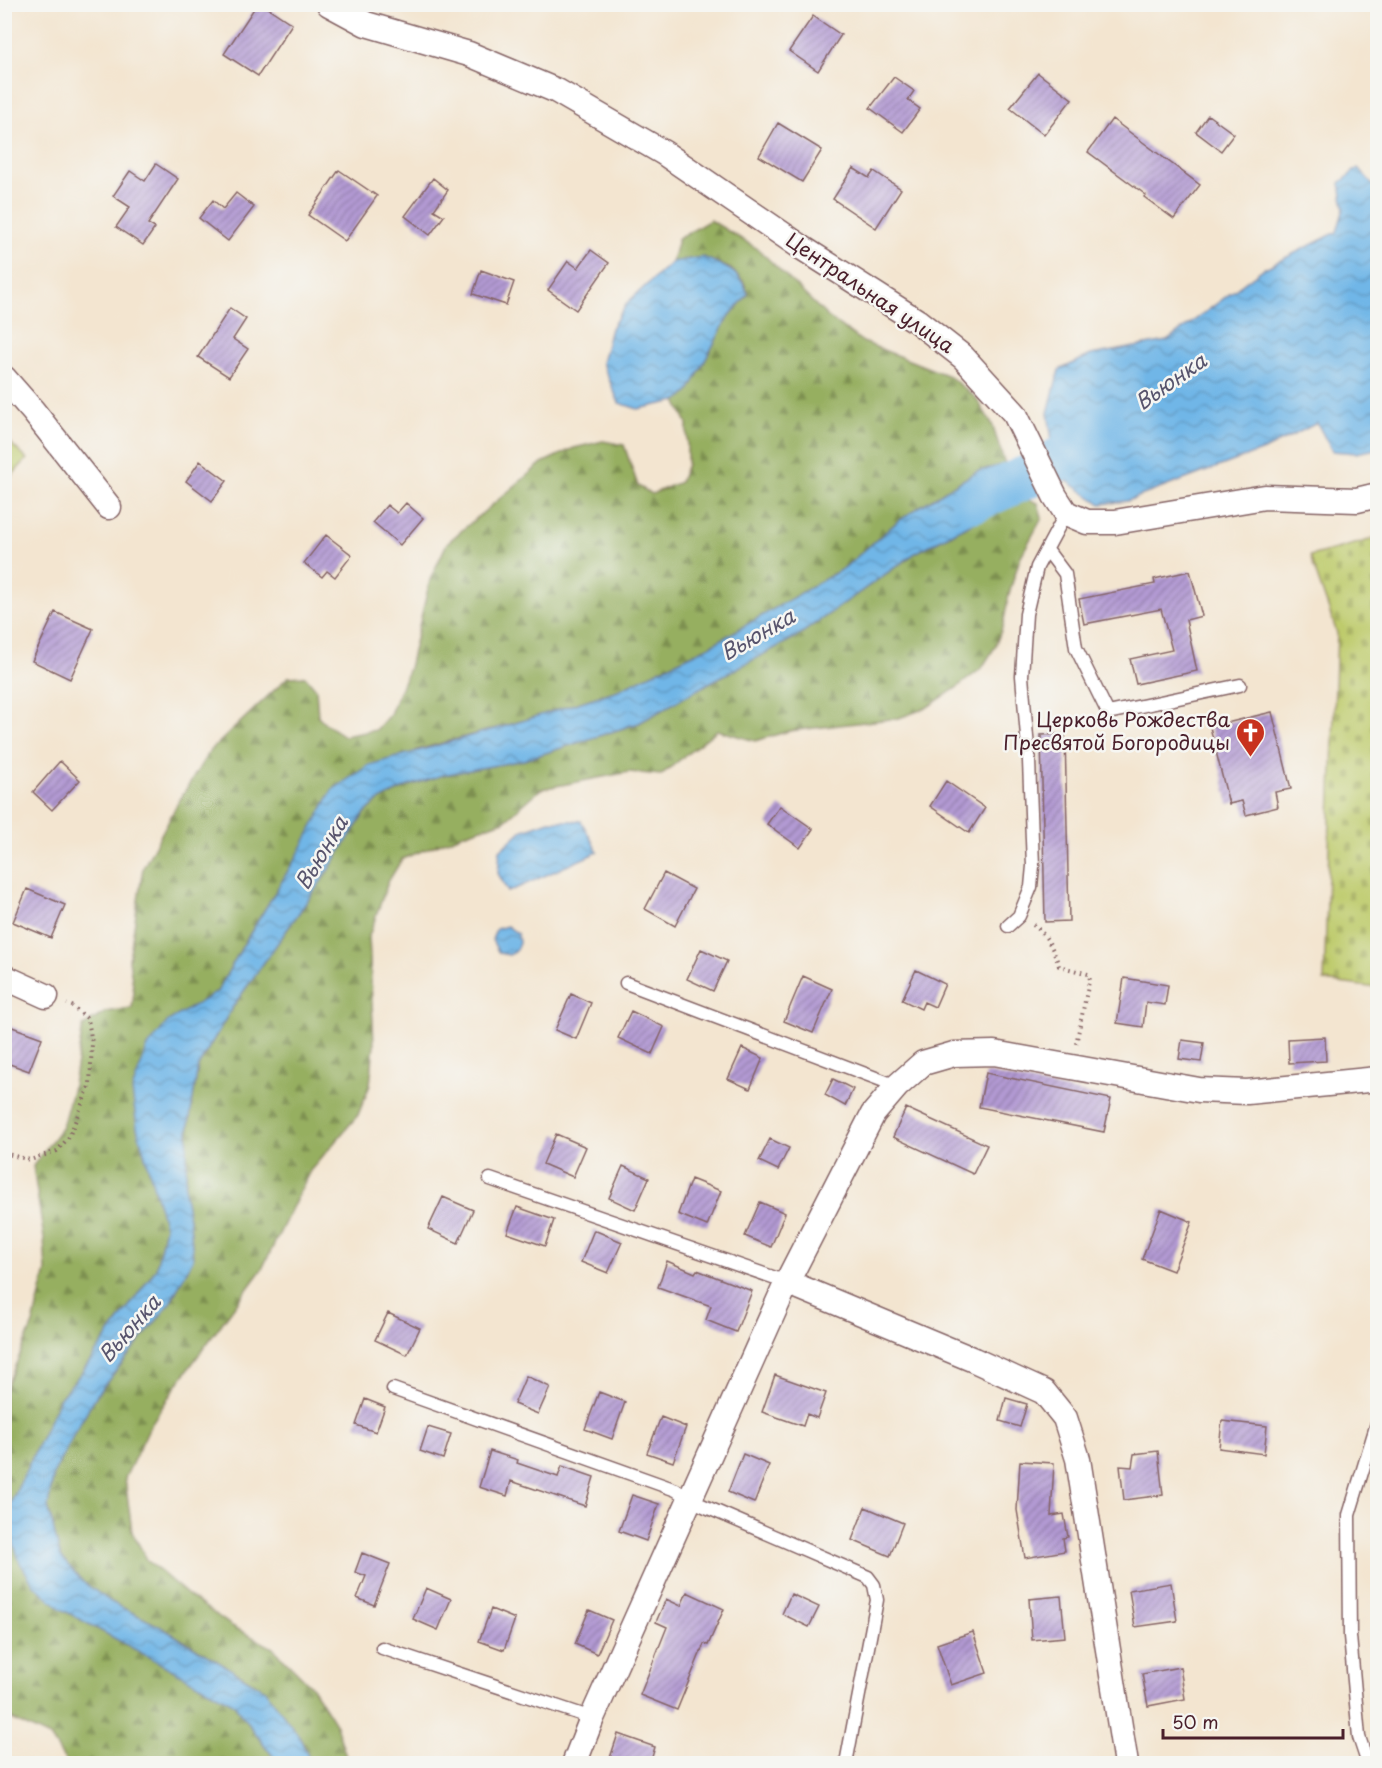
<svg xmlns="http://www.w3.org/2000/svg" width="1382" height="1768" font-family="'Playpen Sans',sans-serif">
<defs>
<pattern id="forest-firs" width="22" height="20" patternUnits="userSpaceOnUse" patternTransform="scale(1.5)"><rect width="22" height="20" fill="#96af60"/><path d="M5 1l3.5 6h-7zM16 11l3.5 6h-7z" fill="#7c8e4f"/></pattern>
<pattern id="cemetery-stones" width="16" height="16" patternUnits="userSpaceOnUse" patternTransform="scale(1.5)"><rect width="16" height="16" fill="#becb6c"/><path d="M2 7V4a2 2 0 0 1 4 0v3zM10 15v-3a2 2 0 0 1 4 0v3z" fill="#a5ae5e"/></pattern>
<pattern id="water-waves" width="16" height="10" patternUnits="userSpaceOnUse" patternTransform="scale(1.5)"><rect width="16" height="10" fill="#70b6e7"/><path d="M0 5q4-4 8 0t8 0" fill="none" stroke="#5e93bb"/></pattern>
<pattern id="building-hatch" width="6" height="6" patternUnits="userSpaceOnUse" patternTransform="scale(1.5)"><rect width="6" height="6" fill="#b29ad3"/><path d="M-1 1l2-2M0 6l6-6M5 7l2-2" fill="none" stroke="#937dab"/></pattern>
</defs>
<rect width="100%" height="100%" fill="#f6f6f2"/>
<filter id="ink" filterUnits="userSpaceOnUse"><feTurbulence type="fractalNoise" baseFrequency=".0167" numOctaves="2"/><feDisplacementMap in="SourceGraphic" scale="12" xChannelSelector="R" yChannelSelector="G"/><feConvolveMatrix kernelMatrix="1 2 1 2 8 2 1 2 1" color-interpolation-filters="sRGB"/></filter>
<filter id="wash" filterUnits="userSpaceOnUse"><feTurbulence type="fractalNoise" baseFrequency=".008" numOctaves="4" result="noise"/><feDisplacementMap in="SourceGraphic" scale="24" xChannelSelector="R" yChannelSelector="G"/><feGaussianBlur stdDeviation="1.35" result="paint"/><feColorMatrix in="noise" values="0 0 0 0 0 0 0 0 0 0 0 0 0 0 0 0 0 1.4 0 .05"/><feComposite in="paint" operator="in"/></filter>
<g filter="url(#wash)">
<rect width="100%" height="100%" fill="#f3e5d0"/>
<path fill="#becb6c" stroke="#84754c" stroke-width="1.5" d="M5,438L27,459L5,483H4Z"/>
<path fill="url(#forest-firs)" stroke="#706746" stroke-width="1.5" d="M710,220L758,249L828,317L863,342L949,376L976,398L992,424L1005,464L976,472L921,506L897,522L844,568L710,646L618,690L522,721L417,750L296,858L245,942L217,992L197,1006L157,1192L165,1227L156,1269L82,1372L60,1398L8,1509L61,1609L233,1703L278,1763H67L50,1737L5,1716L4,1392L33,1324L46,1271L44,1239L33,1166L62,1127L72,1091L83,1026L106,1012L132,1008L134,992L129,960L143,868L180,799L209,752L288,677L305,676L316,689L318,716L326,724L344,736L376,730L390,714L409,668L430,580L447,543L542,463L574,448L603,441L624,445L638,486L652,494L680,482L687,464V423L676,401L688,393L727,319L748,294L744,282L731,269L703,257L672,262L678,239Z
M1022,497L1038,503L1042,518L1020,558L1009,594L1003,625L995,647L982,668L955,689L926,708L899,718L789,731L755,741L717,730L661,775L629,772L541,789L504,821L466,833L402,859L388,882L369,936L374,1045L370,1085L358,1115L310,1171L262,1269L178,1383L151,1424L125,1478L132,1532L148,1561L188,1595L232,1626L273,1648L312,1687L336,1725L348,1763H311L299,1736L265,1690L159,1626L111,1602L83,1582L60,1556L48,1506L54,1473L77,1428L98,1393L169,1305L193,1259L191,1232L185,1194L188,1131L198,1066L234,1005L322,880L364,814L378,801L406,787L443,775L524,760L639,723L709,683L796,637L917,552Z"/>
<path fill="url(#cemetery-stones)" stroke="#84754c" stroke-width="1.5" d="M1377,538H1378L1377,988L1324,981L1337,633L1310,556Z"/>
<path fill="url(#water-waves)" stroke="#5d6a89" stroke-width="1.5" d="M1358,168L1377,189V449L1356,453L1332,451L1317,423L1266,449L1127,501L1101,504L1057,474L1048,413L1059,370L1091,355L1167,341L1263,269L1337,232L1344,208L1340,183Z
M703,257C723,266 741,271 748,294L727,319L688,393L676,401L638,409L619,403L602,363L611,328L628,302L672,262Z
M1005,464L1021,466L1028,476L1026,492L1022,497L917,552L796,637L709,683L639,723L524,760L443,775L406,787L378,801L364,814L322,880L234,1005L198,1066L188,1131L185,1194L191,1232L193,1259L169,1305L98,1393L77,1428L54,1473L48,1506L60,1556L83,1582L111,1602L159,1626L265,1690L299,1736L311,1763H278L233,1703L61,1609L34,1585L20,1563L10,1532L8,1509L60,1398L82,1372L156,1269L165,1227L137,1128L132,1090L147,1048L168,1021L217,992L245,942L296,858L332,790L369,765L522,721L618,690L710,646L844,568L897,522L921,506L976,472Z
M549,821H581L598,852L508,892L498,873L500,850L521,831Z
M507,926L518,934L519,943L515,952L509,955L499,953L492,940L496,929Z"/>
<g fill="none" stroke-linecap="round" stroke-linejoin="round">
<path stroke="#70b6e7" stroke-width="44" d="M973,501L1045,469L1105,427"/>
</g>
<g id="blocks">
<path fill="url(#building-hatch)" d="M257,4H262L292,24L258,76L224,54Z
M813,16L841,35L818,71L789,51Z
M1038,73L1072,99L1044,135L1010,108Z
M894,77L914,91L908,100L920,109L903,132L870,108Z
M1208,115L1234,134L1221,151L1196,132Z
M1112,119L1200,185L1174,219L1144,197L1146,195L1088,152Z
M778,123L822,150L802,182L759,156Z
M156,164L178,179L148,224L155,228L143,245L116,227L130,207L113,196L130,171L145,181Z
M853,168L869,178L874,171L901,189L876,228L833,199Z
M339,170L377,196L345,241L308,215Z
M433,178L448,190L434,210L444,216L430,235L405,216Z
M236,193L254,207L228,241L199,218L213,200L223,209Z
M591,250L609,263L576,310L548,290L568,261L578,268Z
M481,270L514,282L506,305L473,294Z
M230,308L246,319L233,339L248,349L229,377L198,357Z
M200,461L227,481L212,501L186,481Z
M406,503L423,518L400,545L373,522L387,505L397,513Z
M326,535L352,555L335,577L327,571L322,577L304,563Z
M1190,571L1202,616L1186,620L1197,671L1136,684L1130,659L1172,650L1161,609L1084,624L1079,599L1155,584L1154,579Z
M55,612L93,629L70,679L32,661Z
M1272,712L1291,789L1275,792L1278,807L1246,815L1242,801L1229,804L1210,727Z
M1065,734L1069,921L1045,922L1041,735Z
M60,761L80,780L52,810L33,792Z
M946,781L985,808L969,833L930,806Z
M780,806L813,829L800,848L767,824Z
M664,873L694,889L675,926L645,909Z
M27,889L65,905L51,938L13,922Z
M701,949L727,961L713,991L687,979Z
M916,970L945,984L935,1007L924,1002L921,1009L902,1000Z
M803,976L832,989L813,1033L784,1021Z
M1124,978L1168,985L1165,1005L1146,1002L1143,1027L1117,1023Z
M571,994L591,1003L576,1039L555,1030Z
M631,1011L664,1027L652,1054L618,1038Z
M4,1024L42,1038L29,1071L4,1062Z
M1325,1037L1326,1061L1289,1063L1288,1039Z
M1182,1040L1204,1043L1201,1062L1179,1059Z
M742,1048L763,1058L750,1089L728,1079Z
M986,1073L1111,1099L1104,1132L979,1107Z
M833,1079L853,1089L845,1106L825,1095Z
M906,1108L987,1145L973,1174L893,1137Z
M556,1134L586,1147L573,1177L543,1164Z
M770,1139L789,1148L778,1170L759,1161Z
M623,1166L649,1178L635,1210L609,1198Z
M691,1179L721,1191L707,1226L678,1214Z
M443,1197L473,1210L458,1243L428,1229Z
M760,1202L785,1213L771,1247L745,1236Z
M517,1207L554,1220L545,1246L507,1233Z
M1161,1209L1192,1222L1173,1271L1142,1259Z
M594,1230L622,1242L608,1273L581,1262Z
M667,1261L695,1273L697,1270L752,1291L736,1332L706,1320L711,1306L658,1287Z
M388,1313L420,1328L407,1355L375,1340Z
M775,1375L826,1393L817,1418L807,1414L803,1426L762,1412Z
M526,1376L550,1387L538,1414L514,1404Z
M599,1392L625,1402L612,1439L585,1429Z
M1006,1398L1027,1404L1020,1427L1000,1421Z
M365,1399L385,1407L376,1432L356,1425Z
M661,1417L686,1427L673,1462L647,1453Z
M1222,1421L1267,1426L1264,1454L1219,1448Z
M428,1427L451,1434L443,1459L420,1451Z
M490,1451L518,1460L517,1463L558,1477L562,1466L594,1477L585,1506L511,1481L507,1496L479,1487Z
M1158,1451L1163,1495L1124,1500L1120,1466L1132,1467L1134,1454Z
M743,1454L769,1465L754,1503L728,1492Z
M1020,1461L1054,1463L1051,1516L1064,1514L1068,1537L1063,1538L1065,1551L1025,1558L1017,1510Z
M632,1495L659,1504L646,1541L619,1531Z
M865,1507L903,1523L890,1556L852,1540Z
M362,1553L390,1564L374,1605L357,1598L366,1576L355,1572Z
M1171,1583L1177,1621L1135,1627L1129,1590Z
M426,1588L451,1599L438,1630L413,1619Z
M687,1592L724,1609L708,1645L704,1644L677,1710L640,1695L667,1627L656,1622L666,1599L681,1606Z
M791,1594L819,1607L809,1627L782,1614Z
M1061,1596L1065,1637L1032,1640L1029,1599Z
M491,1609L515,1619L504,1650L479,1641Z
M589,1610L612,1620L597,1654L575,1644Z
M973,1632L987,1673L951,1685L937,1644Z
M1180,1667L1185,1699L1148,1706L1142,1674Z
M618,1734L655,1747L650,1764H608Z"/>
</g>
</g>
<g filter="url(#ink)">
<use href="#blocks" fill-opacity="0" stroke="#856465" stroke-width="1.5"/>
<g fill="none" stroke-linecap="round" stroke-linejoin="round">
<defs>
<path id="lane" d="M1047,550L1065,574L1076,648L1108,713L1240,685
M1008,926L1019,916L1031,887L1033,866L1029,761L1022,676L1026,614L1037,567L1066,513
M626,983L897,1086
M490,1179L787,1282
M393,1389L676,1490L690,1500L868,1577L874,1585L877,1600L847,1758
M382,1648L592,1718
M1368,1764L1359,1737L1350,1636L1349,1515L1378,1420"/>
<path id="street" d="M329,4L366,24L469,54L557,91L664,153L804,249L917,321L963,357L1015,414L1055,496L1066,513L1087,522H1115L1265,497L1357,500L1378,495
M4,378L33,411L109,507
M4,977L46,996
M787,1282L974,1360L1044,1392L1065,1418L1078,1459L1126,1764
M574,1764L592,1718L787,1282L873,1114L897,1086L923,1063L954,1054L994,1053L1199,1090L1247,1092L1378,1079"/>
</defs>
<use href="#lane" stroke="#856465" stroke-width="15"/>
<use href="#street" stroke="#856465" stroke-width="27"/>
<path stroke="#856465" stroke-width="4" stroke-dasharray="1.5 4.5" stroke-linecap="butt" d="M1033,925C1047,934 1054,951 1059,966L1088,974L1090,977L1076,1044
M4,1153L30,1160L57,1151L69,1137L90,1084L92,1043L88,1019L72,1006L67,1004"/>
<use href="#lane" stroke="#fff" stroke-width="12"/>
<use href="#street" stroke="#fff" stroke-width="24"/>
</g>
</g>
<defs>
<symbol id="church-pin" viewBox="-11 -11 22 30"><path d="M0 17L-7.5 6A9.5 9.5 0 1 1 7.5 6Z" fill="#c8321e" stroke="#f6f6f2"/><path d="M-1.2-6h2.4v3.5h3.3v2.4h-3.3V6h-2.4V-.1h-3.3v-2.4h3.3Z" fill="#fff"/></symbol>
</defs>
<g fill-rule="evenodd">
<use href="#church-pin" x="1234" y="716" width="33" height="45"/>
</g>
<g text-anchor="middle" stroke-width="5" stroke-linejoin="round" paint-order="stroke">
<g font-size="20" fill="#4a1f2b" stroke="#f6f6f2">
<text transform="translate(870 293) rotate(34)" y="7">Центральная улица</text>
</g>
<g font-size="20" fill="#4a1f2b" stroke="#f6f6f2" text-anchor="end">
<text x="1230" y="727">Церковь Рождества<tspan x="1230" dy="23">Пресвятой Богородицы</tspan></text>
</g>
<g font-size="21" font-style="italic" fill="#57546d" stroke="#f6f6f2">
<text transform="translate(1171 382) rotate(-35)" y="7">Вьюнка</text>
<text transform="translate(758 635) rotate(-30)" y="7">Вьюнка</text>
<text transform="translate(322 853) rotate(-59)" y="7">Вьюнка</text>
<text transform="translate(130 1329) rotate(-49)" y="7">Вьюнка</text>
</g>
</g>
<rect width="1382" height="1768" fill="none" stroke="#f6f6f2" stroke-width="24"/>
<path d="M1163 1729v9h180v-9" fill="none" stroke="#4a1f2b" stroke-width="3"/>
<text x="1172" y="1729" font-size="18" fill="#4a1f2b" stroke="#f6f6f2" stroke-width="4.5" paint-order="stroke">50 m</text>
</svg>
